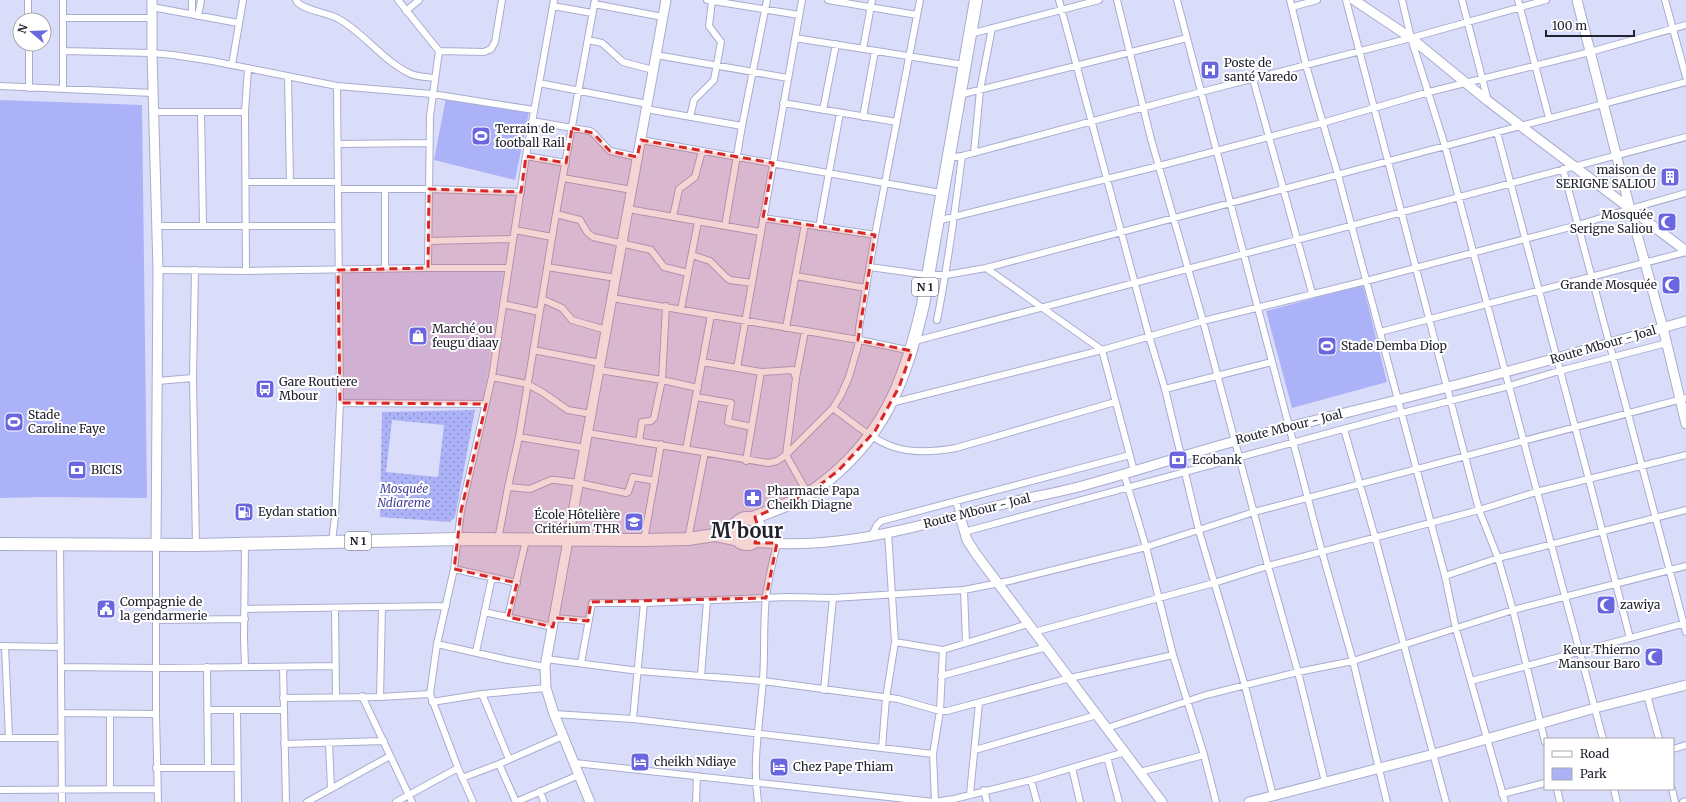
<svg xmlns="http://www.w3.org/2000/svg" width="1686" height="802" font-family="Merriweather,serif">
<defs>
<pattern id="garden-dots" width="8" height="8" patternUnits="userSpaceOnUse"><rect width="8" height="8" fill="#acb2f7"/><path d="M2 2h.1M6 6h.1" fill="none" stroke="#8c90c8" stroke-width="1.8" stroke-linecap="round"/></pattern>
</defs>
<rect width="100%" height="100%" fill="#daddf9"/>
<path fill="#cfd3fe" d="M503,271L483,400H344L343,273Z"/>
<path fill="#acb2f7" d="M446,98L529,112L515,180L434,160Z
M0,100L142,105L147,498L45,497L0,498Z
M1363,285L1387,382L1292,408L1266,311Z"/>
<path fill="url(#garden-dots)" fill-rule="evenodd" d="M475,410L455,517L450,522L380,517L382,412ZM392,420L444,425L438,477L386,472Z"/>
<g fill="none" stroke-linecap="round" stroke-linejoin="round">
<defs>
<path id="street" d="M28,0V20
M192,0V14
M296,0C299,9 328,13 337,18C364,32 382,61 411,74C418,77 427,77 435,78
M398,0L439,51
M707,0L799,15
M828,0L917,15
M1059,0L1149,336L1165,389L1199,531L1245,686L1273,796
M1117,0L1151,139L1203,321L1268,566L1298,672L1325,782
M1177,0L1322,552L1353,661L1387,802
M1290,0L1306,65L1338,175L1445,576L1456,629L1505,802
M1346,0L1479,510L1498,558L1513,610L1545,742
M1402,0L1411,38L1445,146L1603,739
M1462,0L1488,101
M1518,0L1549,118
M1665,0L1686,77
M594,4L663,17
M553,6L592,13
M152,7L238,23
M1292,7L1317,0
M406,11L419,0
M198,16L201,0
M63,18H152
M970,34L1099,0
M795,38L964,65
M588,40L602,43L623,62L653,70
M29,44V88
M863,49L872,0
M63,51L152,53L173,55L212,61L337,86L432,94L534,110
M656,55L788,78
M232,65L243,0
M288,76L290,182
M1253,79L1312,293
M539,83L647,104
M0,86L153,93
M63,89V0
M959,95L1187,38
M783,103L897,122
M646,109L742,126
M823,110L836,44
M154,112H245
M201,112L203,225
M690,117L694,100L714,80L721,42L709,26L712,1
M863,117L875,51
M532,121L590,131L593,133L610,151L637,157
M1497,132C1541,301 1587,469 1630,638
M641,140L941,193
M337,144L429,143
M974,153L980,90L992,28
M526,156L566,163
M948,158L962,156L1201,92L1411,38L1546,0
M1563,169L1686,632
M563,178L632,190
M246,182H337
M338,189H429L521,192
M385,189V269
M628,209L760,232
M556,214L580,220L587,232L593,237L647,249L651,250L664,267L688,273
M673,217L679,189L695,177L702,151
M763,218L875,235
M937,221L1159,166L1322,123L1429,92L1590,52L1686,25
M157,226H338
M725,226L742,126L767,0
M819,227L840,113
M515,230L552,237
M428,241L513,239
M692,255L710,261L726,277L730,280L752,283
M547,267L616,278
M870,267L927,275H946L986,268L1686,82
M428,268L430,116L439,51L484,52L491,49L495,42L502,0
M986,268L1102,350L1134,471
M158,270L246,271L428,268H508
M195,270L193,378L196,545
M246,271L245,112L248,68
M796,276L866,288
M612,298L859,340L912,351
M542,299L562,308L572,320L606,330
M503,304L539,312
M681,309L698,222
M937,320C948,266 955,211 962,156
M786,328L805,224
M805,331L796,378L786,455L808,494
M1380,332L1686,252
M915,341L1686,137
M533,350L600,363
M702,362L761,372L793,370L796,378
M737,368L802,0
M599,370L662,380L698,388
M492,377L527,384L542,392L568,410L591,414
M157,381L193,378
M1165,389L1272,362
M696,397L731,403L728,422L752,427
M340,403L486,404
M891,403L1102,350L1203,321L1366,281L1578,225L1630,209L1686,193
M833,408C879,443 895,459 956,448L1115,402
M1344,429L1375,537L1446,802
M588,433L768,463L777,461L786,455L833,408L841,395L849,377L858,346L859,328L875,235L920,0
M519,437L585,448
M639,442L642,422L651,421L654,418L662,380L666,306
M686,449L711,315
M746,461L761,372
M1124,474L1146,547L1173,655L1204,755L1216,802
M508,487L530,489L551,480H555L579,483L626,493L628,492L633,477L655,481
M956,501L960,516
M964,532L1402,413L1509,386L1559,371L1667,343
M871,537L877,525L881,521L1130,455
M688,539L705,452
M498,540L508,487L519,437L556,214L595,0
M644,540L661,444
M332,541L335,517L340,403L337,86
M245,543L244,638L245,667
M60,544L62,802
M156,545V714L158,802
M454,569L517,583
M1445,576L1498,558L1686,510
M964,590L966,642
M245,609L446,606
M335,609L336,697
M484,612L553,627
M508,617L526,540
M555,618L588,621
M156,620L245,619
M1034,632L1214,583L1268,566L1479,510L1536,492L1686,455
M895,642L943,650L1028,624
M437,644L508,660L545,667
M0,646L61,647
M5,646L9,738
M476,652L492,577
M546,659L639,671L763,681L898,699L940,711H947L1070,678L1173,655
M581,663L592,603H644L789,597L833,598L964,590L1009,581L1146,547L1254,512L1686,398
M61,667L156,668L335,666
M207,667L208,767
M283,667L286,802
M701,676L707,601
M941,676L1047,647
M1471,681L1686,623
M824,690L833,598
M482,694L509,759
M1647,695L1659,739
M362,696L412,802
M380,697L382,608
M283,698L380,697L430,694
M432,702L482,694L546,688
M207,710H283
M237,711L238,802
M62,713L156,714
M110,714V789
M554,714L633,719L933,754
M633,719L644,603
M1107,728L1206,695L1298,672L1353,661L1513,610L1686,566
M0,738H61
M329,743L331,788
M284,744L384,741
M882,748L886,698L895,642L888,533
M1673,749L1686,745
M975,750L1097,715
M1107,757L1119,802
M575,763L934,802L954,799L1031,780L1125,752
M499,764L516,802
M156,768H237
M1072,768L1080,802
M1140,772L1204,755
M462,778L499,764L563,736
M1031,780L1037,802
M1557,789L1560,802
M1614,789L1617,802
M1672,789L1675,802
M0,790L157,789
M984,790L987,802
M540,791L544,802
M970,794L979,703
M1502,794L1545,783
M307,802L390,756
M396,802L458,768
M473,802L458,768L430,694L437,644L454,569L461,511L492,377L526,156L554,0
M516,802L579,775
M696,802L697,776
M758,802C752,761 760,721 763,680C765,652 763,625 766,597C768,579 773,561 777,543
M935,802L933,754L940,711L943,650
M1683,802L1686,801"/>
<path id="secondary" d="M152,0V53L158,270L156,545
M1354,0L1411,38L1488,101L1686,251
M1577,0L1630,209L1663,328L1686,424
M960,516L967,540L976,554L1162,802
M759,533L773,543
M752,542C843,551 922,525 1008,503C1035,496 1062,492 1089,484C1137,471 1184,455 1232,442C1304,422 1376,406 1448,387C1528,367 1607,344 1686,321
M590,802L554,714L546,688L545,667L666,0
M1249,802L1434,754L1595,708L1686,685"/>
<path id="highway" d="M734 531a13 13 0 1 1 26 0a13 13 0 1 1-26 0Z
M750,519C773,510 798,502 817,488C883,440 905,382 923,305L976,0
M0,544L196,545L458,539L644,540L688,539L715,535L738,540"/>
</defs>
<use href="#street" stroke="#a9acce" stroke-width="8"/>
<use href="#secondary" stroke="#a9acce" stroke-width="11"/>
<use href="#highway" stroke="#a9acce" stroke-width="14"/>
<use href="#street" stroke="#fff" stroke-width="6"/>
<use href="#secondary" stroke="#fff" stroke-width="9"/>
<use href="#highway" stroke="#fff" stroke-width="12"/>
</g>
<path fill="#d62828" fill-opacity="0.2" stroke="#d62828" stroke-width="3" stroke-dasharray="8 5" stroke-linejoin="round" d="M572,128L593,133L610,151L637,157L641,140L773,163L763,218L875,235L858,340L912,351L899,387L875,431L839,470L808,494L755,517L759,530L755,543H777L766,598L591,602L588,621L555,618L553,627L508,617L517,583L454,569L461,511L486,404L340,403L338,270L428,268L429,189L521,192L526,156L566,163Z"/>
<defs>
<symbol id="hospital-square" viewBox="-11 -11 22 22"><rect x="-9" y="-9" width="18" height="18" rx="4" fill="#6966e0" stroke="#fff"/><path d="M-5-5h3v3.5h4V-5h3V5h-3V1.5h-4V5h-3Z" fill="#fff"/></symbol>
<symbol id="stadium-square" viewBox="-11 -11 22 22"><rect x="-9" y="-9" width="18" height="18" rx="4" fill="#6966e0" stroke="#fff"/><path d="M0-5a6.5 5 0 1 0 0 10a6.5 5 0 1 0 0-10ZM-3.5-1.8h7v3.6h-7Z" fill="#fff"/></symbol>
<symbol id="building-square" viewBox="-11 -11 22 22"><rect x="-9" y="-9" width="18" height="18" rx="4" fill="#6966e0" stroke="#fff"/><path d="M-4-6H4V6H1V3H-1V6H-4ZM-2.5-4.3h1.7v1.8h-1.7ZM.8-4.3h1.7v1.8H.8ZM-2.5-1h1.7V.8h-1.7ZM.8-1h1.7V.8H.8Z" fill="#fff"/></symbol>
<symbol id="mosque-square" viewBox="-11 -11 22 22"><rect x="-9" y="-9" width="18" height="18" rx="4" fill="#6966e0" stroke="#fff"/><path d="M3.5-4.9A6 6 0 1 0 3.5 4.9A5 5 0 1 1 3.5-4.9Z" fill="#fff"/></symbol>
<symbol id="shop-square" viewBox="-11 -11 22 22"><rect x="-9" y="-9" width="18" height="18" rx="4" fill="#6966e0" stroke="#fff"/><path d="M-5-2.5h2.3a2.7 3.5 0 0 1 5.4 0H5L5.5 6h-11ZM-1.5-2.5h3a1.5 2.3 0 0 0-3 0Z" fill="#fff"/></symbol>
<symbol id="bus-square" viewBox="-11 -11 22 22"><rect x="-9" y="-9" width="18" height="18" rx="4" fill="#6966e0" stroke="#fff"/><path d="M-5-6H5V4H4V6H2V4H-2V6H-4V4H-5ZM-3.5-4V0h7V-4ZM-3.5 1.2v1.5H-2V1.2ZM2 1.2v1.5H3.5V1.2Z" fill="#fff"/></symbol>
<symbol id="bank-square" viewBox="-11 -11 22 22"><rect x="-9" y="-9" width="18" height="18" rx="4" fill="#6966e0" stroke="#fff"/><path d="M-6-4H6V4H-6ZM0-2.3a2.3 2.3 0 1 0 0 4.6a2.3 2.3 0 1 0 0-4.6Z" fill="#fff"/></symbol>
<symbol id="pharmacy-square" viewBox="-11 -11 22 22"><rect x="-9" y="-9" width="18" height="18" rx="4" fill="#6966e0" stroke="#fff"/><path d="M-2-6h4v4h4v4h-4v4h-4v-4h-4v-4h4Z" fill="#fff"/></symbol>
<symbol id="fuel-square" viewBox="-11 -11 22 22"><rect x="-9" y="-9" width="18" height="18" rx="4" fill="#6966e0" stroke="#fff"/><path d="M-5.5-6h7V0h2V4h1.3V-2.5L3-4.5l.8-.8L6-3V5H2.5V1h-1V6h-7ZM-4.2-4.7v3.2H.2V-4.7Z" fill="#fff"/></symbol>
<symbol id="university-square" viewBox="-11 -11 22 22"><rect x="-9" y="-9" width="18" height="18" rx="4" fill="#6966e0" stroke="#fff"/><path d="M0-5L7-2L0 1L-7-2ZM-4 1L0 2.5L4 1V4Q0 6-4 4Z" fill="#fff"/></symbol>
<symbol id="civic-square" viewBox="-11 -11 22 22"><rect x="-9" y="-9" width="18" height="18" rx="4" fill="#6966e0" stroke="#fff"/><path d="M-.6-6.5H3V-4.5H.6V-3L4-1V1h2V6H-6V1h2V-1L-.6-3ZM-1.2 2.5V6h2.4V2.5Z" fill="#fff"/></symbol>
<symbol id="hotel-square" viewBox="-11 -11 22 22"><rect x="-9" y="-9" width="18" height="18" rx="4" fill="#6966e0" stroke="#fff"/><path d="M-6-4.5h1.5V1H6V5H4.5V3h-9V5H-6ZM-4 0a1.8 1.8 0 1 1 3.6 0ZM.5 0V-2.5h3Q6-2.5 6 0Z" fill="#fff"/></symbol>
</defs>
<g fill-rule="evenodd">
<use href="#hospital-square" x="1199" y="59" width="22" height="22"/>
<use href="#stadium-square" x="470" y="125" width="22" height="22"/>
<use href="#building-square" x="1659" y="166" width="22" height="22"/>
<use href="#mosque-square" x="1656" y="211" width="22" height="22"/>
<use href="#mosque-square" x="1660" y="274" width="22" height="22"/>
<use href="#shop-square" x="407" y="325" width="22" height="22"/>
<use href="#stadium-square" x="1316" y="335" width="22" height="22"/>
<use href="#bus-square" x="254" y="378" width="22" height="22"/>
<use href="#stadium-square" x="3" y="411" width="22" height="22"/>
<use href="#bank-square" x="1167" y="449" width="22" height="22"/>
<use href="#bank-square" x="66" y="459" width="22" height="22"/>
<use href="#pharmacy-square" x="742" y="487" width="22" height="22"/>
<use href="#fuel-square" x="233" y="501" width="22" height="22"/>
<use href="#university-square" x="623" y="511" width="22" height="22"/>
<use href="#mosque-square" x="1595" y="594" width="22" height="22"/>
<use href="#civic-square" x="95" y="598" width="22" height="22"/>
<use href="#mosque-square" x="1643" y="646" width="22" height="22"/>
<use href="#hotel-square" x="629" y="751" width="22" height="22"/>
<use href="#hotel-square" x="768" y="756" width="22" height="22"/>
</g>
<g text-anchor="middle" stroke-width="4" stroke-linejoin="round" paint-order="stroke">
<g fill="#fff" stroke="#64646d" stroke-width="1">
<rect x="912" y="278" width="26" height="18" rx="3"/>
<rect x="345" y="532" width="26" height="18" rx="3"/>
</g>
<g font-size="11" font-weight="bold" fill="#21222f">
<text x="925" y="291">N 1</text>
<text x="358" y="545">N 1</text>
</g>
<g font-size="12" fill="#21222f" stroke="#fff" text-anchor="start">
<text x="1224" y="67">Poste de<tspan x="1224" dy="14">santé Varedo</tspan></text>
<text x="495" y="133">Terrain de<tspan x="495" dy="14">football Rail</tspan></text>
<text x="1656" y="174" text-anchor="end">maison de<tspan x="1656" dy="14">SERIGNE SALIOU</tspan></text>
<text x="1653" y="219" text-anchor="end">Mosquée<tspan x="1653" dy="14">Serigne Saliou</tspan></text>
<text x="1657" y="289" text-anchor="end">Grande Mosquée</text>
<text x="432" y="333">Marché ou<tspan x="432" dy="14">feugu diaay</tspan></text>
<text x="1341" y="350">Stade Demba Diop</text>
<text x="279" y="386">Gare Routiere<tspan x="279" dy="14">Mbour</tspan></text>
<text x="28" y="419">Stade<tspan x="28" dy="14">Caroline Faye</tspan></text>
<text x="1192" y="464">Ecobank</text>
<text x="91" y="474">BICIS</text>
<text x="767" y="495">Pharmacie Papa<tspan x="767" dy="14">Cheikh Diagne</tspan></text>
<text x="258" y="516">Eydan station</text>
<text x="620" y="519" text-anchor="end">École Hôtelière<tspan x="620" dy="14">Critérium THR</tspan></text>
<text x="120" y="606">Compagnie de<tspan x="120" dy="14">la gendarmerie</tspan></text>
<text x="1620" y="609">zawiya</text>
<text x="1640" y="654" text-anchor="end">Keur Thierno<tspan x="1640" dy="14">Mansour Baro</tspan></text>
<text x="654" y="766">cheikh Ndiaye</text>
<text x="793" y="771">Chez Pape Thiam</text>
</g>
<g font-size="12" fill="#21222f" stroke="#fff">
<text transform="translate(1603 345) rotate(-16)" y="4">Route Mbour - Joal</text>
<text transform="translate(1289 427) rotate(-14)" y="4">Route Mbour - Joal</text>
<text transform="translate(977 511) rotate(-14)" y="4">Route Mbour - Joal</text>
</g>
<g font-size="12" font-style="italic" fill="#433f9a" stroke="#fff">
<text x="404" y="493">Mosquée<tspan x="404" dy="14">Ndiareme</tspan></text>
</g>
<g font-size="20" font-weight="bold" fill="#21222f" stroke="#fff">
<text x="747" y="538">M'bour</text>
</g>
</g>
<rect x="1544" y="738" width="130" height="52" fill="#ffffff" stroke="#a6a7ac"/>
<rect x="1552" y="751" width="20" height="6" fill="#ffffff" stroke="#a6a7ac"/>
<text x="1580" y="758" font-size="12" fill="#21222f">Road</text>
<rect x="1552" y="768" width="20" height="12" fill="#acb2f7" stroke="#a6a7ac"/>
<text x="1580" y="778" font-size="12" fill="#21222f">Park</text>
<g transform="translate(32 32) rotate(289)"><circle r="19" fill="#ffffff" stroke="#a6a7ac"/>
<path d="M0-3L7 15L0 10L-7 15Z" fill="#6966e0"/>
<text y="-6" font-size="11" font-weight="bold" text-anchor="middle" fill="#21222f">N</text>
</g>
<path d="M1546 30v6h88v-6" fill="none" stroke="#21222f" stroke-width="2"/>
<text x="1552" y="30" font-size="12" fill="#21222f" stroke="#ffffff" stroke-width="3" paint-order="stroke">100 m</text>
</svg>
